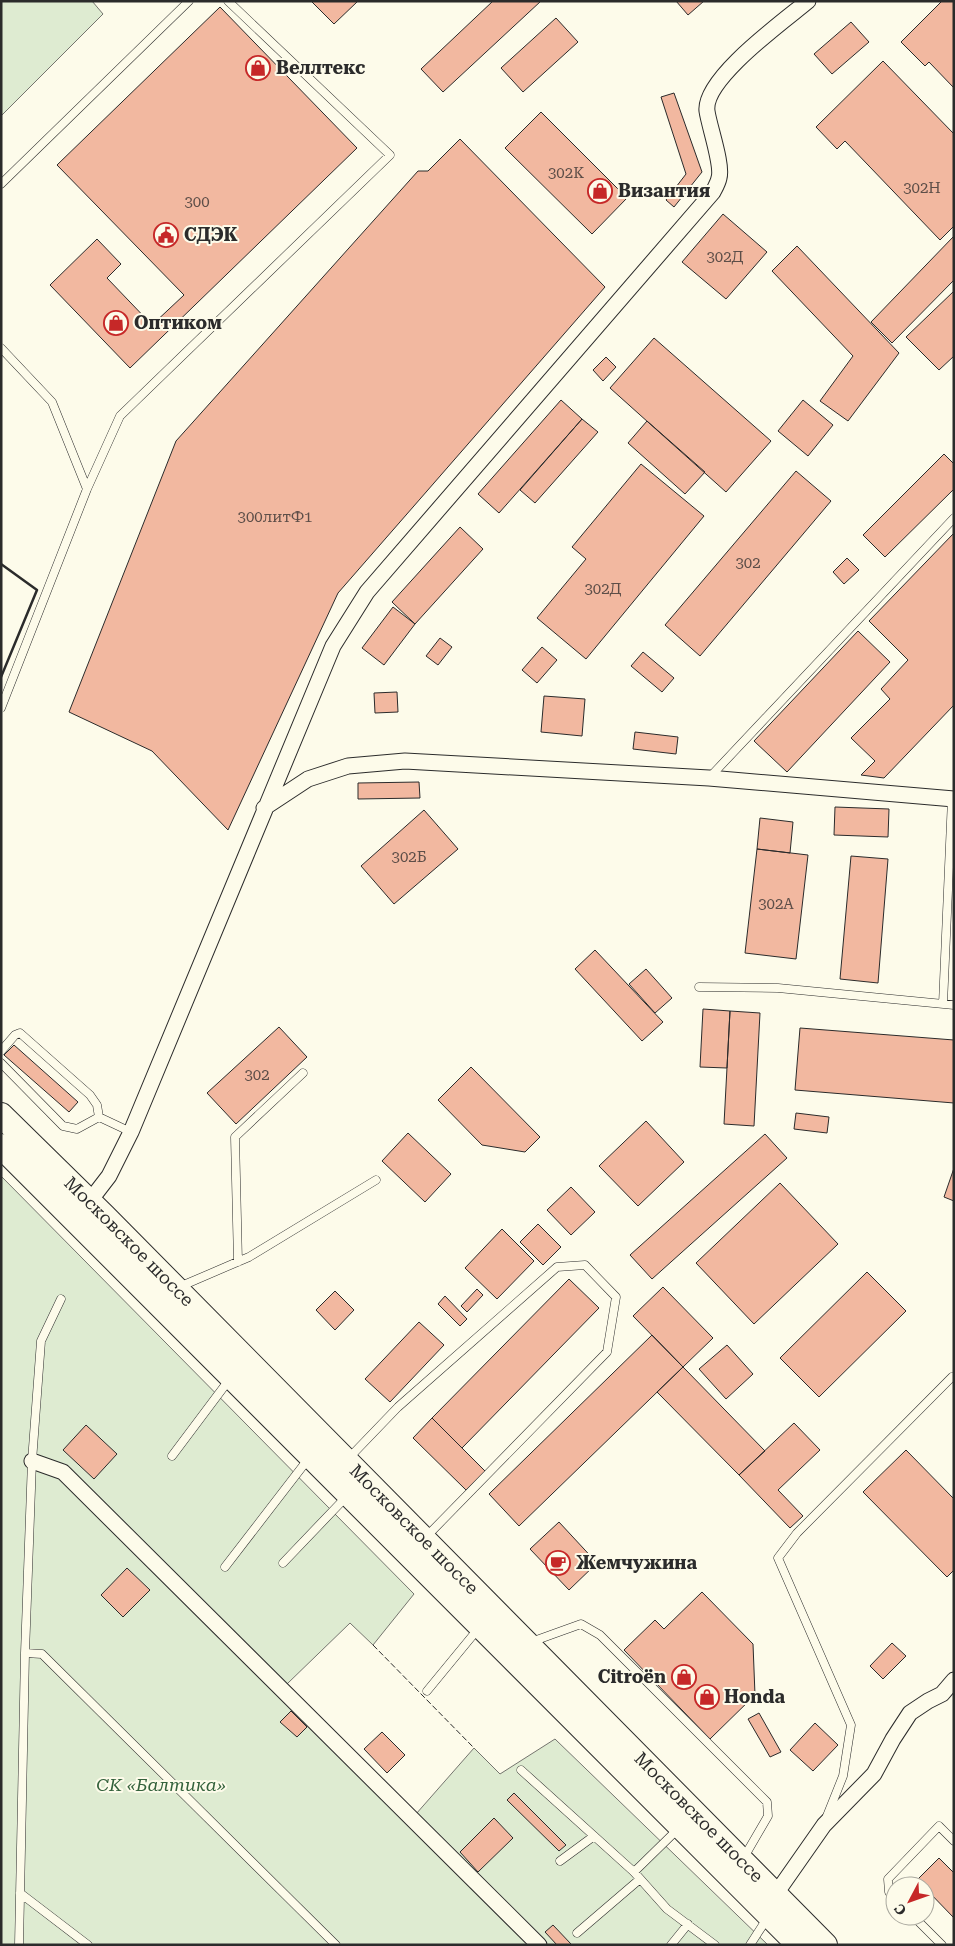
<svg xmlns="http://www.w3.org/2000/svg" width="955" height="1946" font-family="'Roboto Serif',serif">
<rect width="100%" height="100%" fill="#fdfbea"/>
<path fill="#deebd1" stroke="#74746e" d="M1,1H92L103,14L1,116Z
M1,1176L414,1594L373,1645L350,1623L287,1684L416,1814L474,1748L500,1774L555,1739L768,1945H1Z"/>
<path fill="#f2b8a0" stroke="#2b2b2b" d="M311,1H358L334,24Z
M493,1H541L443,92L421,69Z
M676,1H704L688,15Z
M942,1H954V88L929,62L925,66L901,42Z
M220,7L357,148L130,368L50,285L97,239L121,264L107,278L152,325L184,295L57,165Z
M556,18L578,42L523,92L501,68Z
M851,22L869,42L832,74L814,54Z
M883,61L954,134V226L940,240L845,141L837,149L816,127Z
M674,93L702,172L674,207L666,200L686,174L661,97Z
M541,112L627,198L592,234L505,148Z
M460,139L605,287L338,593L228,830L152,751L69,712L176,441L418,171H428Z
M723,214L767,252L726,299L682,262Z
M954,236V280L892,343L871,322Z
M797,246L899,353L848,421L820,401L853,356L772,271Z
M954,291V356L939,370L906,337Z
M654,338L771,441L726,492L610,388Z
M606,357L616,367L603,381L593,370Z
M561,400L582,419L499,513L478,494Z
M803,400L833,425L808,456L778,431Z
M582,419L598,432L535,503L520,490Z
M647,421L705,472L685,494L628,443Z
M944,454L954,464V489L885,557L863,535Z
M641,464L704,516L586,659L537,618L586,559L572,547Z
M796,471L831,501L700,656L665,625Z
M460,527L483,549L415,624L392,602Z
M954,533V705L884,778L861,775L875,761L851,738L890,699L881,689L908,660L869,621Z
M847,558L859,570L844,584L833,572Z
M393,607L415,624L384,665L362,648Z
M858,631L890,662L787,772L754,741Z
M440,638L452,647L438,665L426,656Z
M542,647L557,660L537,683L522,670Z
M643,652L674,678L662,692L631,666Z
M397,692L398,712L375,713L374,693Z
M544,696L585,699L582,736L541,732Z
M635,732L678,737L676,754L633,749Z
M419,782L420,798L358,799V783Z
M835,807L889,809L888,837L834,835Z
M424,810L458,849L394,904L361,866Z
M760,818L793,822L790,853L757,849Z
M757,849L808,855L796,959L745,953Z
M851,856L888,859L878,983L840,979Z
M595,950L663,1022L642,1041L575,969Z
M646,969L672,998L655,1013L629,984Z
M703,1009L730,1011L727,1068L700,1067Z
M730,1011L760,1013L754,1126L724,1124Z
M279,1027L307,1057L236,1124L207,1093Z
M800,1028L954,1040V1103L795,1090Z
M14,1045L78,1102L69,1112L4,1055Z
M471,1067L540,1137L525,1152L482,1145L438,1100Z
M796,1113L829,1117L827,1133L794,1129Z
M646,1121L684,1162L638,1206L599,1166Z
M408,1133L451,1174L425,1202L382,1161Z
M765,1134L787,1158L652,1279L630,1255Z
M954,1168V1201L944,1197Z
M780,1183L838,1244L754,1324L696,1263Z
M571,1187L595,1212L571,1235L547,1210Z
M538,1224L561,1247L543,1265L520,1242Z
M502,1229L534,1261L497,1299L465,1268Z
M867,1272L906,1311L819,1397L780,1358Z
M569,1279L599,1308L462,1448L432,1418Z
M663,1287L713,1338L683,1367L633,1316Z
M477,1289L483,1295L467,1312L461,1306Z
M335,1291L354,1310L335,1330L316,1310Z
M445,1296L467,1319L460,1326L438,1304Z
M419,1322L444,1345L390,1402L365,1379Z
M652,1335L683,1367L519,1526L489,1494Z
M727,1345L753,1374L726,1399L699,1369Z
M683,1367L765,1451L739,1475L657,1392Z
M432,1418L485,1471L466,1490L413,1438Z
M794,1423L820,1450L778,1490L803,1516L790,1528L739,1475Z
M86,1425L117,1454L94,1479L63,1450Z
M906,1450L954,1499V1570L947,1577L863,1492Z
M559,1522L597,1563L569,1590L530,1549Z
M127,1568L150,1590L123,1617L101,1595Z
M702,1592L753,1644L755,1695L710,1739L624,1650L655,1620L664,1629Z
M892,1643L906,1656L883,1679L870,1666Z
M291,1711L307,1727L297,1737L280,1722Z
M759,1713L781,1752L770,1757L748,1719Z
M815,1723L838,1745L813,1771L790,1750Z
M382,1732L405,1755L387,1773L364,1749Z
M514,1793L566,1845L559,1851L507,1800Z
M494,1818L513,1838L478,1872L460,1852Z
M939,1858L954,1873V1918L925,1888V1886H923L917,1880Z
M553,1925L571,1944V1945H557L545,1932Z"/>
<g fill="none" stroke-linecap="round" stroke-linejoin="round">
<defs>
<path id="service" d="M1,184L189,1
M1,348L52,402L87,489
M1,708L87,489L120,416L390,155L228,1
M709,778L954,518
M699,987L778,988L954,1005
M943,1004L952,799
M1,1051L15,1035L20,1033L90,1095L97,1105L99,1117
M1,1063L63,1126L77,1129L99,1117
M99,1117L131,1132
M238,1262L235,1137L303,1073
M179,1287L249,1257L376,1180
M172,1456L229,1380
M347,1460L398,1407L557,1267L585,1265L616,1297L607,1352L425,1538
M283,1563L347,1496
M225,1567L309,1458
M531,1642L581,1624L600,1635L767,1802L768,1816L743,1859
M25,1653L42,1654L336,1945
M427,1691L478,1629
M521,1770L634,1872L667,1909L715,1945
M827,1816L843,1776L851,1725L778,1558L797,1533L952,1377
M560,1861L594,1836
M634,1872L679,1828
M20,1893L88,1945
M895,1898L889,1892L888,1879L939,1826L954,1841
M913,1916L942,1945
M577,1933L640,1879
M19,1945L25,1653L32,1461L41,1341L61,1299
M671,1945L688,1924
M750,1945L768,1917"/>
<path id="minor" d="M264,808L308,779L348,766L405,761L709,778L954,799
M89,1202L109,1176L131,1132L333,646L367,592L713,192C715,188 718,183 719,178C723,165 709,126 707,111C703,79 784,21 808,1
M32,1461L63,1472L539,1945
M775,1895L824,1825L874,1774L893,1739L910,1713L928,1701L942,1694L954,1680"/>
<g id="primary">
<path id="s1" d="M1,1115L104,1216L825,1945"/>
<path d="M1,1146L799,1945"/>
</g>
</defs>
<use href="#service" stroke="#2b2b2b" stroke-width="9"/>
<use href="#minor" stroke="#2b2b2b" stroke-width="17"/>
<use href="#primary" stroke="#2b2b2b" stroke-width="26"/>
<use href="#service" stroke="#fdfbea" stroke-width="8"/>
<use href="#minor" stroke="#fdfbea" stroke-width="15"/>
<use href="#primary" stroke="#fdfbea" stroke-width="24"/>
<path stroke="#2b2b2b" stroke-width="1" stroke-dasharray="6 2.5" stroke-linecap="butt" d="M373,1645L474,1748"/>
<path stroke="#2b2b2b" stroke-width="2.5" d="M1,564L37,590L1,677"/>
</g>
<defs>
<symbol id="shop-ring" viewBox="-11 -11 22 22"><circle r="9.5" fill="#fdfbea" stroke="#c62828" stroke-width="1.5"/><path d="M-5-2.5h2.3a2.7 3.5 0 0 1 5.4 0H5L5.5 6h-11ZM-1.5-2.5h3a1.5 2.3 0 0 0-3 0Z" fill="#c62828"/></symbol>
<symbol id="civic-ring" viewBox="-11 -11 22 22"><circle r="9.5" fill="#fdfbea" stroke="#c62828" stroke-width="1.5"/><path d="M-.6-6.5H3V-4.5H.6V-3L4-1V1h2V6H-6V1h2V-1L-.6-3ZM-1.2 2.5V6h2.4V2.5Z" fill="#c62828"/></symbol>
<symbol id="cafe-ring" viewBox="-11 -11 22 22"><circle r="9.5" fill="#fdfbea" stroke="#c62828" stroke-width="1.5"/><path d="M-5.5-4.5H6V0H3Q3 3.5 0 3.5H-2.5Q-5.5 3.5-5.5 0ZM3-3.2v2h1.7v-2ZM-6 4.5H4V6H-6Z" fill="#c62828"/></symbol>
</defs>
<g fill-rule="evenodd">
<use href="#shop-ring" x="244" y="54" width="28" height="28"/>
<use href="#shop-ring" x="586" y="177" width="28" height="28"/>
<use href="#civic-ring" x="152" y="221" width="28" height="28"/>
<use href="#shop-ring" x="102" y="309" width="28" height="28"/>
<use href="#cafe-ring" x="544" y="1549" width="28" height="28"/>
<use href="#shop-ring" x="670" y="1663" width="28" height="28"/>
<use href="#shop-ring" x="693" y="1683" width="28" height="28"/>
</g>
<g text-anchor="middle" stroke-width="4" stroke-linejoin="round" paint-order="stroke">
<g font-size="15" fill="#5d4e48">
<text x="566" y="178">302К</text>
<text x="922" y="193">302Н</text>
<text x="197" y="207">300</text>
<text x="725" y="262">302Д</text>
<text x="275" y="522">300литФ1</text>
<text x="748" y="568">302</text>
<text x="603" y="594">302Д</text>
<text x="409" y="862">302Б</text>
<text x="776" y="909">302А</text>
<text x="257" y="1080">302</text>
</g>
<g font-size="18" font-weight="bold" fill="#2b2b2b" stroke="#fdfbea" text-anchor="start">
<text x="276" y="74">Веллтекс</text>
<text x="618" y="197">Византия</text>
<text x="184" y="241">СДЭК</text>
<text x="134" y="329">Оптиком</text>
<text x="576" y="1569">Жемчужина</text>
<text x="666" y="1683" text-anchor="end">Citroën</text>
<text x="724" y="1703">Honda</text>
</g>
<g font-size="18" fill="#2b2b2b" stroke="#fdfbea">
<text dy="6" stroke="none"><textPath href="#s1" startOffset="180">Московское шоссе</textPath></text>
<text dy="6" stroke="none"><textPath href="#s1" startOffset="585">Московское шоссе</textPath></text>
<text dy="6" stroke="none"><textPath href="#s1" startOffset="990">Московское шоссе</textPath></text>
</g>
<g font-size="18" font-style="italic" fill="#34623c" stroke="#fdfbea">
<text x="161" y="1791">СК «Балтика»</text>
</g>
</g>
<rect width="955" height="1946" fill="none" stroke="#2b2b2b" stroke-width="5"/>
<g transform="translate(910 1901) rotate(229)"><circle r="24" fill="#fdfbea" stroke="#a9a89e"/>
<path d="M0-4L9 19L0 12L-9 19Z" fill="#c62828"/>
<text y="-8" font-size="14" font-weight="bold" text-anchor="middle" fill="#2b2b2b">С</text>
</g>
</svg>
